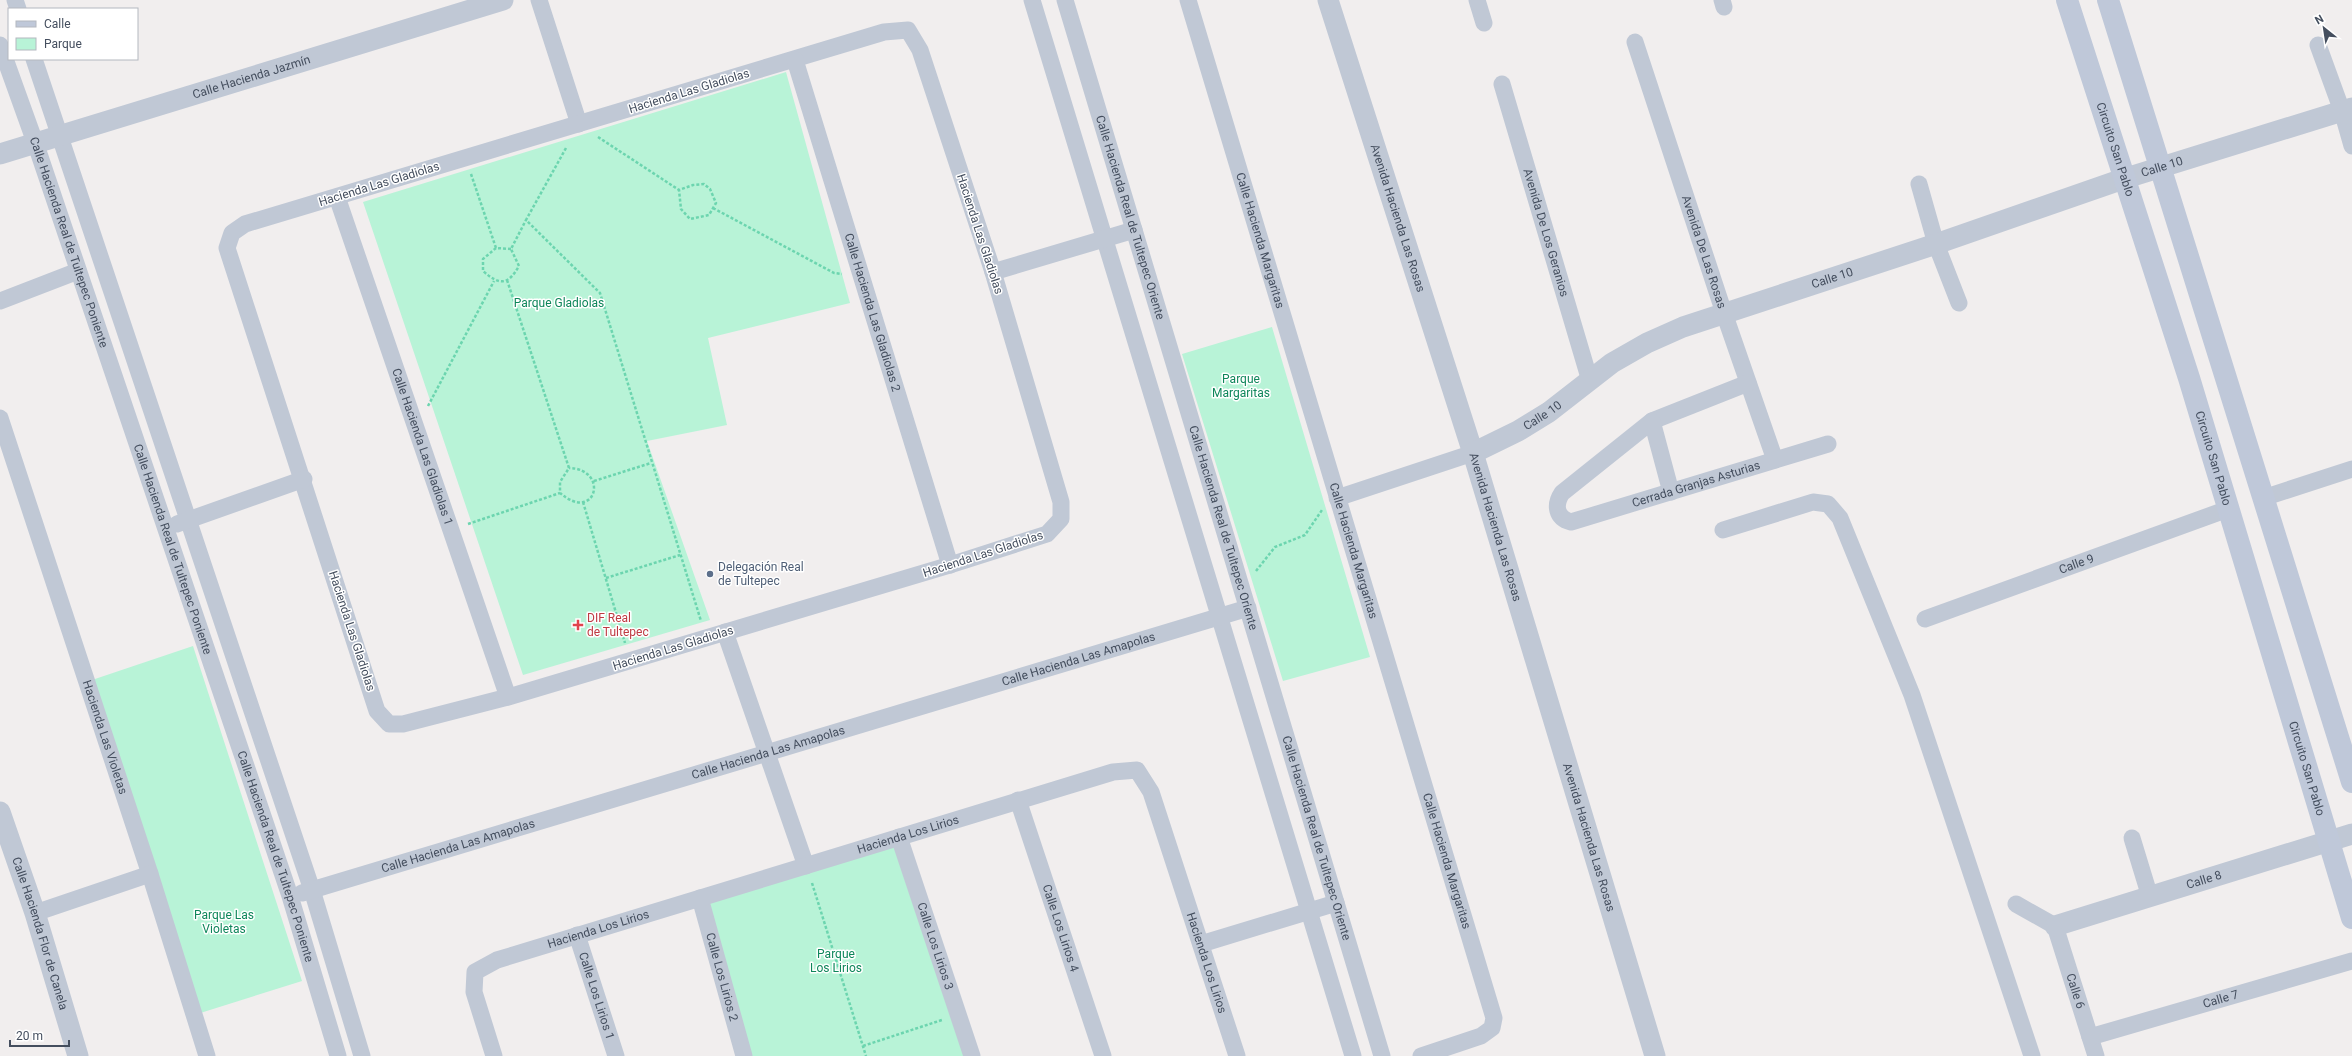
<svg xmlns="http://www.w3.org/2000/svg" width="2352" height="1056" font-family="Roboto,sans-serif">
<rect width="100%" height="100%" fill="#f1eeee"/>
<path fill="#b8f3d7" d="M786,72L850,303L708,338L727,425L647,441L710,620L523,675L363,202Z
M1272,327L1370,657L1283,681L1182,354Z
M193,646L302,981L194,1015L89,681Z
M898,842L965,1056H750L706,903Z"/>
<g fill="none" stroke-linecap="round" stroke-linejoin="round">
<path stroke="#6cd5af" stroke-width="2.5" stroke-dasharray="3 2" stroke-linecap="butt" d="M598,137L679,190L693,185L704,184L710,189L716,203L709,215L690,219L681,209L679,190
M566,148L526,220L600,293L701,621
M471,174L496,248
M713,208L834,273L842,274
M511,249L496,248L483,259V271C500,286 508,285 519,266L511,249L526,220
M507,280L569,468L560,482V493C596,524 610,469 569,468
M428,406L494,281
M594,481L651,463
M583,502L625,643
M468,524L560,493
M1256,571L1275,547L1305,535L1322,510
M606,578L680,555
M812,883L866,1056
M863,1046L942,1020"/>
<g stroke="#c0c8d5" stroke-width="17">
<path d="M15,0L18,9"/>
<path d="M539,0L579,124"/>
<path d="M1032,0L1353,1056"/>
<path id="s1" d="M1065,0L1382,1056"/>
<path id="s2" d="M1188,0L1494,1018L1492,1028L1481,1036L1421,1056"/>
<path d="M1477,0L1484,23"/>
<path d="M1722,0L1724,7"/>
<path d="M908,30L920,50L993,272L1061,502V519L1047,534L950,565L508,697L403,724H389L377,711L227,248L232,233L245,224L884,32Z"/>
<path id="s3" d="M1635,42L1724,313L1775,460"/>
<path id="s4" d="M0,45L36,145L290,896L338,1056"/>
<path d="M2318,45L2342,111L2352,146"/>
<path d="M34,59L312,890L362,1056"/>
<path id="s5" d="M795,60L950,565"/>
<path id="s6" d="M1502,84L1590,381"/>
<path d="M1919,184L1936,244L1959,303"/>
<path id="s7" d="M337,197L508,697"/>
<path d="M993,272L1134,230"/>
<path d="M0,301L78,271"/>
<path id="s8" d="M1748,383L1652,421L1562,493C1554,505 1556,518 1571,522L1828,444"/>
<path id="s9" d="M0,418L150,874L207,1056"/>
<path d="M1652,421L1671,492"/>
<path d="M1337,498L1473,453"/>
<path d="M2263,498L2352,469"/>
<path d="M177,524L304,479"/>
<path d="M1723,530L1813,502L1828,504L1840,518L1912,695L2032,1056"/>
<path id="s10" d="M1925,619L2228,509"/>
<path d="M725,632L806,866"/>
<path id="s11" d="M1018,800L1103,1056"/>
<path id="s12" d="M899,837L972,1056"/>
<path d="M2132,838L2150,897"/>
<path id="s13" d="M302,893L1248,608"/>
<path id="s14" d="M700,898L744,1056"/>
<path id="s15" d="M2016,904L2055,926L2096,1056"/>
<path d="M35,913L150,874"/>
<path id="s16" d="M577,935L616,1056"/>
<path d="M1201,944L1336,903"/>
<path id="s17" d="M2090,1037L2352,961"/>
<path id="s18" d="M494,1056L474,992L475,972L497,960L1113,772L1137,770L1151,792L1237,1056"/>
</g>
<g stroke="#c0c8d5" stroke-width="21">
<path id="s19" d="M1328,0L1473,453L1655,1056"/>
<path id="s20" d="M0,154L503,0"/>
<path id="s21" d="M1473,453L1518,431L1549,412L1612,363L1647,343L1683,327L1936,244L2123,179L2352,108"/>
<path id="s22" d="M0,812L35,913L78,1056"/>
<path id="s23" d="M2055,926L2352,834"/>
</g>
<g stroke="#bfc8d9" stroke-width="22">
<path id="s24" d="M2067,0L2189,378L2352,918"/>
<path d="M2108,0L2352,782"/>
</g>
</g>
<circle fill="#5c6f8a" stroke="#fff" stroke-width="1.5" cx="710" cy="574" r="4"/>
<path fill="#e0444e" stroke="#fff" stroke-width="1.5" d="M576 619h4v4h4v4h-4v4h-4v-4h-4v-4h4z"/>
<g text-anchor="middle" stroke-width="3" stroke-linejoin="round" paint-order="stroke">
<g font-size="12" fill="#444e5e" stroke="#fff">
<text dy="4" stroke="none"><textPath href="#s20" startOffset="263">Calle Hacienda Jazmín</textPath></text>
<text transform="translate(689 91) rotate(-17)" y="4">Hacienda Las Gladiolas</text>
<text dy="4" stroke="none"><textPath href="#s24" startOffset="157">Circuito San Pablo</textPath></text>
<text dy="4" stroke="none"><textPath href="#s21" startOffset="751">Calle 10</textPath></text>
<text transform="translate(379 184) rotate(-17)" y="4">Hacienda Las Gladiolas</text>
<text dy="4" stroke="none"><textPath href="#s1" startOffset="227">Calle Hacienda Real de Tultepec Oriente</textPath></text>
<text dy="4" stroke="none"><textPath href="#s19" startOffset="229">Avenida Hacienda Las Rosas</textPath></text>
<text dy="4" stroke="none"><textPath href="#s6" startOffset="155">Avenida De Los Geranios</textPath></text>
<text transform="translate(980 234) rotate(72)" y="4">Hacienda Las Gladiolas</text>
<text dy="4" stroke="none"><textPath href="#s2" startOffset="251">Calle Hacienda Margaritas</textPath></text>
<text dy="4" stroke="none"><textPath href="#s4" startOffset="209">Calle Hacienda Real de Tultepec Poniente</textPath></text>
<text dy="4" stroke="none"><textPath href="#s3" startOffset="221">Avenida De Las Rosas</textPath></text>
<text dy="4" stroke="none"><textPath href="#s21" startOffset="403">Calle 10</textPath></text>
<text dy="4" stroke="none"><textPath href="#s5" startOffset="264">Calle Hacienda Las Gladiolas 2</textPath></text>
<text dy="4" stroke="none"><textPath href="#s21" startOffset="79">Calle 10</textPath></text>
<text dy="4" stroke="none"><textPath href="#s7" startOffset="264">Calle Hacienda Las Gladiolas 1</textPath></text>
<text dy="4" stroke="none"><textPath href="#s24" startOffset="481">Circuito San Pablo</textPath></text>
<text dy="4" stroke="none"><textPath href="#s8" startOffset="386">Cerrada Granjas Asturias</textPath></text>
<text dy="4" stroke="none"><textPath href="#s19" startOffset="553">Avenida Hacienda Las Rosas</textPath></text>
<text dy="4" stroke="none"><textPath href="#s1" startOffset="551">Calle Hacienda Real de Tultepec Oriente</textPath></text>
<text dy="4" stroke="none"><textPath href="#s4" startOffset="533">Calle Hacienda Real de Tultepec Poniente</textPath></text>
<text dy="4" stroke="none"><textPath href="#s2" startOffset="575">Calle Hacienda Margaritas</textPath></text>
<text transform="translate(983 554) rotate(-18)" y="4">Hacienda Las Gladiolas</text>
<text dy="4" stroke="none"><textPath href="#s10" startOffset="161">Calle 9</textPath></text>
<text transform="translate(352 631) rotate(72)" y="4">Hacienda Las Gladiolas</text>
<text transform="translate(673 648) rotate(-17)" y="4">Hacienda Las Gladiolas</text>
<text dy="4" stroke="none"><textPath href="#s13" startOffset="811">Calle Hacienda Las Amapolas</textPath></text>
<text dy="4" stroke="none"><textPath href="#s9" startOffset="336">Hacienda Las Violetas</textPath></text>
<text dy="4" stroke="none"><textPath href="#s13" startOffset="487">Calle Hacienda Las Amapolas</textPath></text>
<text dy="4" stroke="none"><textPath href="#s24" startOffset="805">Circuito San Pablo</textPath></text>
<text dy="4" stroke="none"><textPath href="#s18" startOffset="542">Hacienda Los Lirios</textPath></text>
<text dy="4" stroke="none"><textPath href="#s19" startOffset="877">Avenida Hacienda Las Rosas</textPath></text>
<text dy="4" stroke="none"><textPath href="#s1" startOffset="875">Calle Hacienda Real de Tultepec Oriente</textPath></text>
<text dy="4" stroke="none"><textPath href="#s13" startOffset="163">Calle Hacienda Las Amapolas</textPath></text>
<text dy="4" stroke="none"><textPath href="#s4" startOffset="857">Calle Hacienda Real de Tultepec Poniente</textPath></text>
<text dy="4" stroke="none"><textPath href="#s2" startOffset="899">Calle Hacienda Margaritas</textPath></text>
<text dy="4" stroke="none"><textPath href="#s23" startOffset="156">Calle 8</textPath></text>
<text dy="4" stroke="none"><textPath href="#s11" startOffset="135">Calle Los Lirios 4</textPath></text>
<text dy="4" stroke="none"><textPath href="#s18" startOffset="218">Hacienda Los Lirios</textPath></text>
<text dy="4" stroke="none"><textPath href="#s22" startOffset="128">Calle Hacienda Flor de Canela</textPath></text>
<text dy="4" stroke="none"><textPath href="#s12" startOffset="115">Calle Los Lirios 3</textPath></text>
<text dy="4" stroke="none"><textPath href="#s18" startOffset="986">Hacienda Los Lirios</textPath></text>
<text dy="4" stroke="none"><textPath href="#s14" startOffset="82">Calle Los Lirios 2</textPath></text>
<text dy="4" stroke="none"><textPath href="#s15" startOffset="113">Calle 6</textPath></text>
<text dy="4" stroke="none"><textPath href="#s16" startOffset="64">Calle Los Lirios 1</textPath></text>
<text dy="4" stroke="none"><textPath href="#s17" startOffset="136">Calle 7</textPath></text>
</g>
<g font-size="12" fill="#0e865a" stroke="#fff">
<text x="559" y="307">Parque Gladiolas</text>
<text x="1241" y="383">Parque<tspan x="1241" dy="14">Margaritas</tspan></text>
<text x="224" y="919">Parque Las<tspan x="224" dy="14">Violetas</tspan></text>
<text x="836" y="958">Parque<tspan x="836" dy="14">Los Lirios</tspan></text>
</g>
<g font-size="12" fill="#4e5e75" stroke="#fff" text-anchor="start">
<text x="718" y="571">Delegación Real<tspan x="718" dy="14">de Tultepec</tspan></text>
</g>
<g font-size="12" fill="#be3a42" stroke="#fff" text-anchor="start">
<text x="587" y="622">DIF Real<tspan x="587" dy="14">de Tultepec</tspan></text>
</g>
</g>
<rect x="8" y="8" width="130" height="52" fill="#ffffff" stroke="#b4b8bf"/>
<rect x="16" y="21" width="20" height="6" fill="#bfc8d9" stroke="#b4b8bf"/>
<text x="44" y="28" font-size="12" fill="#444e5e">Calle</text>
<rect x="16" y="38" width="20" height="12" fill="#b8f3d7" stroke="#b4b8bf"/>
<text x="44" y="48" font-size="12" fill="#444e5e">Parque</text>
<g transform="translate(2324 28) rotate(330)" stroke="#ffffff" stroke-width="3" paint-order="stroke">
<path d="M0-3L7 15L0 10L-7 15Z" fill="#444e5e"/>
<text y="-6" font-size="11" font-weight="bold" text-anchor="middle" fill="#444e5e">N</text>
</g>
<path d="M10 1040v6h59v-6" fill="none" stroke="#444e5e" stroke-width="2"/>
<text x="16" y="1040" font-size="12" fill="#444e5e" stroke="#ffffff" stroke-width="3" paint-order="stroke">20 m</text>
</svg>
